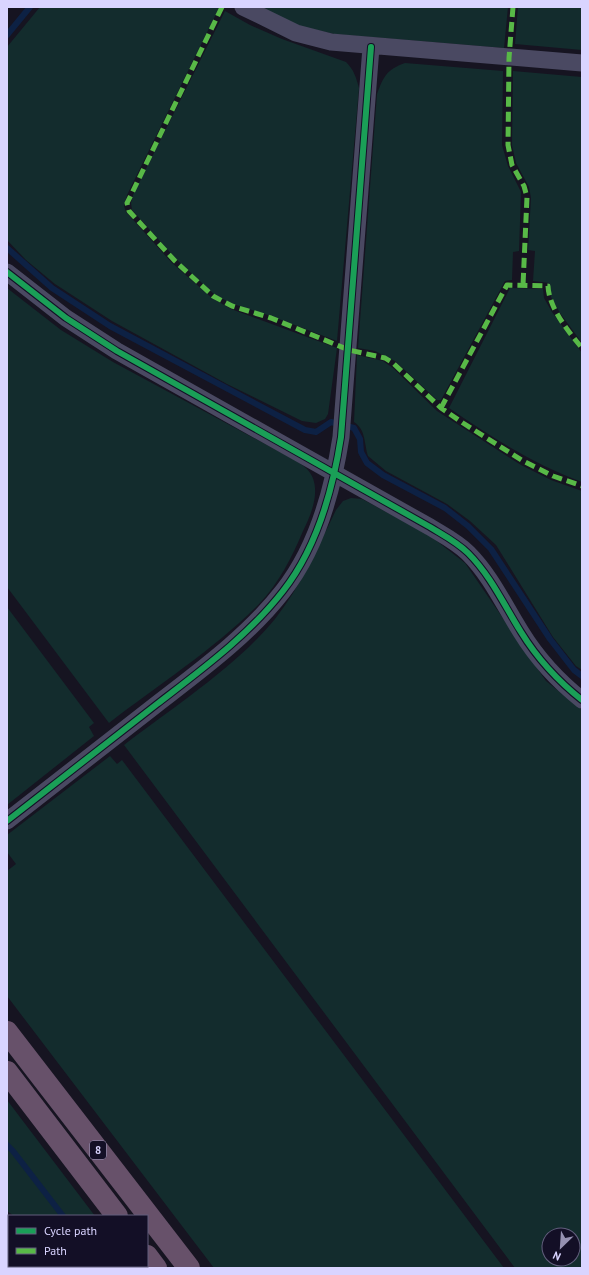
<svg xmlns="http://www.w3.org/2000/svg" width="589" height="1275" font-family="'PT Sans',sans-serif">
<rect width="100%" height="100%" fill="#161421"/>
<path fill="#132c2d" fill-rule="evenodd" d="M40,7L219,8L127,195L124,206L126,212L172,263L212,298L231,309L337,348L328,414L325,419L316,423L302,421L227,384L112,321L55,284L26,260L7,240V47Z
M259,7H508L504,48L334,34L300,26Z
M518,7H582V50L515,44Z
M225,11L250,25L282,39L346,62C354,70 356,77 359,88L337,341L271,316L233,304L215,295L177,260L132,210L131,203L133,195Z
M405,63L503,71L502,145L508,166L521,192L519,251L513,252L512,280L505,281L441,400H437L395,361L375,351L358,348L377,94C384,76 386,70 405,63Z
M513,71L582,77V343L560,313L551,297L549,283L533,281L535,251L528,250L531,198L529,187L516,163L512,145Z
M7,288L61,330L113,362L289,457C295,460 302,464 307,469C323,486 312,513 303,531C292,557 279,583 259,604C216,648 158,685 109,723L7,587Z
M510,288L543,289L544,298L552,312L582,353V482C533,464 491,437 449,408Z
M357,355L383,361L393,368L437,411L521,465L551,480L582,491V670L576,666L553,637L496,545L470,521L447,504L386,471L368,456C364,443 366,430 354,422Z
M351,498L362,499L429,535L465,563L546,681L582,710V1268H515L124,745C172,708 237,666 275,619C301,586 318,547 336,510L343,501ZM549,1235H573V1259H549Z
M7,607L94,723L89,727L94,736L7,805Z
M110,756L117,764L122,760L504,1268H214L7,996V871L16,864L7,852V835Z
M7,1100L95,1216H14L7,1211Z"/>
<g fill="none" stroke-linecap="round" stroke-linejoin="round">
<path stroke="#0d2144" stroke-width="6" d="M7,35L30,7
M7,248L52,288L110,326L305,430L316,432L331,422L354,428L360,439L361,452L367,463L383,475L445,508L468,526L491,549L550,639L574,670L582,676
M7,1145L13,1151L63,1216
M102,1266L103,1268"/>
<path stroke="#4a4962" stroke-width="8" d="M7,1219L9,1221
M45,1266L47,1268"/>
<path stroke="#4a4962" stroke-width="17" d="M243,7L296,33L331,42L582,63
M7,272L66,318L117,351L430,527C443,535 457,542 468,553C491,576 504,605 521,632C537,658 558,681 582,700
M7,821C57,782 107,743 157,704C201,670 249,635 283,591C316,549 333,489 341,437L371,47"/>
<path stroke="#67516a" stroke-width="22" d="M7,1032L189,1268
M7,1072L117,1216
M147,1256L156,1268"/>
<path stroke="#58b947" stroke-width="5" stroke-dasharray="10 5" stroke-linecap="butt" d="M222,7L132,193L127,203L129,211L175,261L213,296L232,306L271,318L349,350L385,358L393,363L441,408L463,423L523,461L553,476L582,486
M513,7L509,58L508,145L512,165L524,186L527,197L523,285
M441,408L507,285L548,286C549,308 568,331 582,348"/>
<defs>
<path id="cycleway" d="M7,272L66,318L117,351L430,527C443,535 457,542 468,553C491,576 504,605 521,632C537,658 558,681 582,700
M7,821C57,782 107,743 157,704C201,670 249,635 283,591C316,549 333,489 341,437L371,47"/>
</defs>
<use href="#cycleway" stroke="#130f26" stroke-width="8"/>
<use href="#cycleway" stroke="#1a9f57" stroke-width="6"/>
</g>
<g text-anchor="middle" stroke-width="4" stroke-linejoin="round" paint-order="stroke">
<rect fill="#130f26" stroke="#9e99be" stroke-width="1" x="90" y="1141" width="16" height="18" rx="3"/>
<g font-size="11" font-weight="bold" fill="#d9d4ff">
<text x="98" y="1154">8</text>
</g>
</g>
<rect width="589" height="1275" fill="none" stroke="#d9d4ff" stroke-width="16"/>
<rect x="8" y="1215" width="140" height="52" fill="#130f26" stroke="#625e7d"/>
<rect x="16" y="1228" width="20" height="6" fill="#1a9f57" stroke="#625e7d"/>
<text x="44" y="1235" font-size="12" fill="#d9d4ff">Cycle path</text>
<rect x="16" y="1248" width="20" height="6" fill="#58b947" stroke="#625e7d"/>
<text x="44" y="1255" font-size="12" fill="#d9d4ff">Path</text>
<g transform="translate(561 1247) rotate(205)"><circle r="19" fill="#130f26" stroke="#625e7d"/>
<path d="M0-3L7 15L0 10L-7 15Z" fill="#9591b1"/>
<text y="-6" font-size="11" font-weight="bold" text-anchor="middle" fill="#d9d4ff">N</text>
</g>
</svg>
